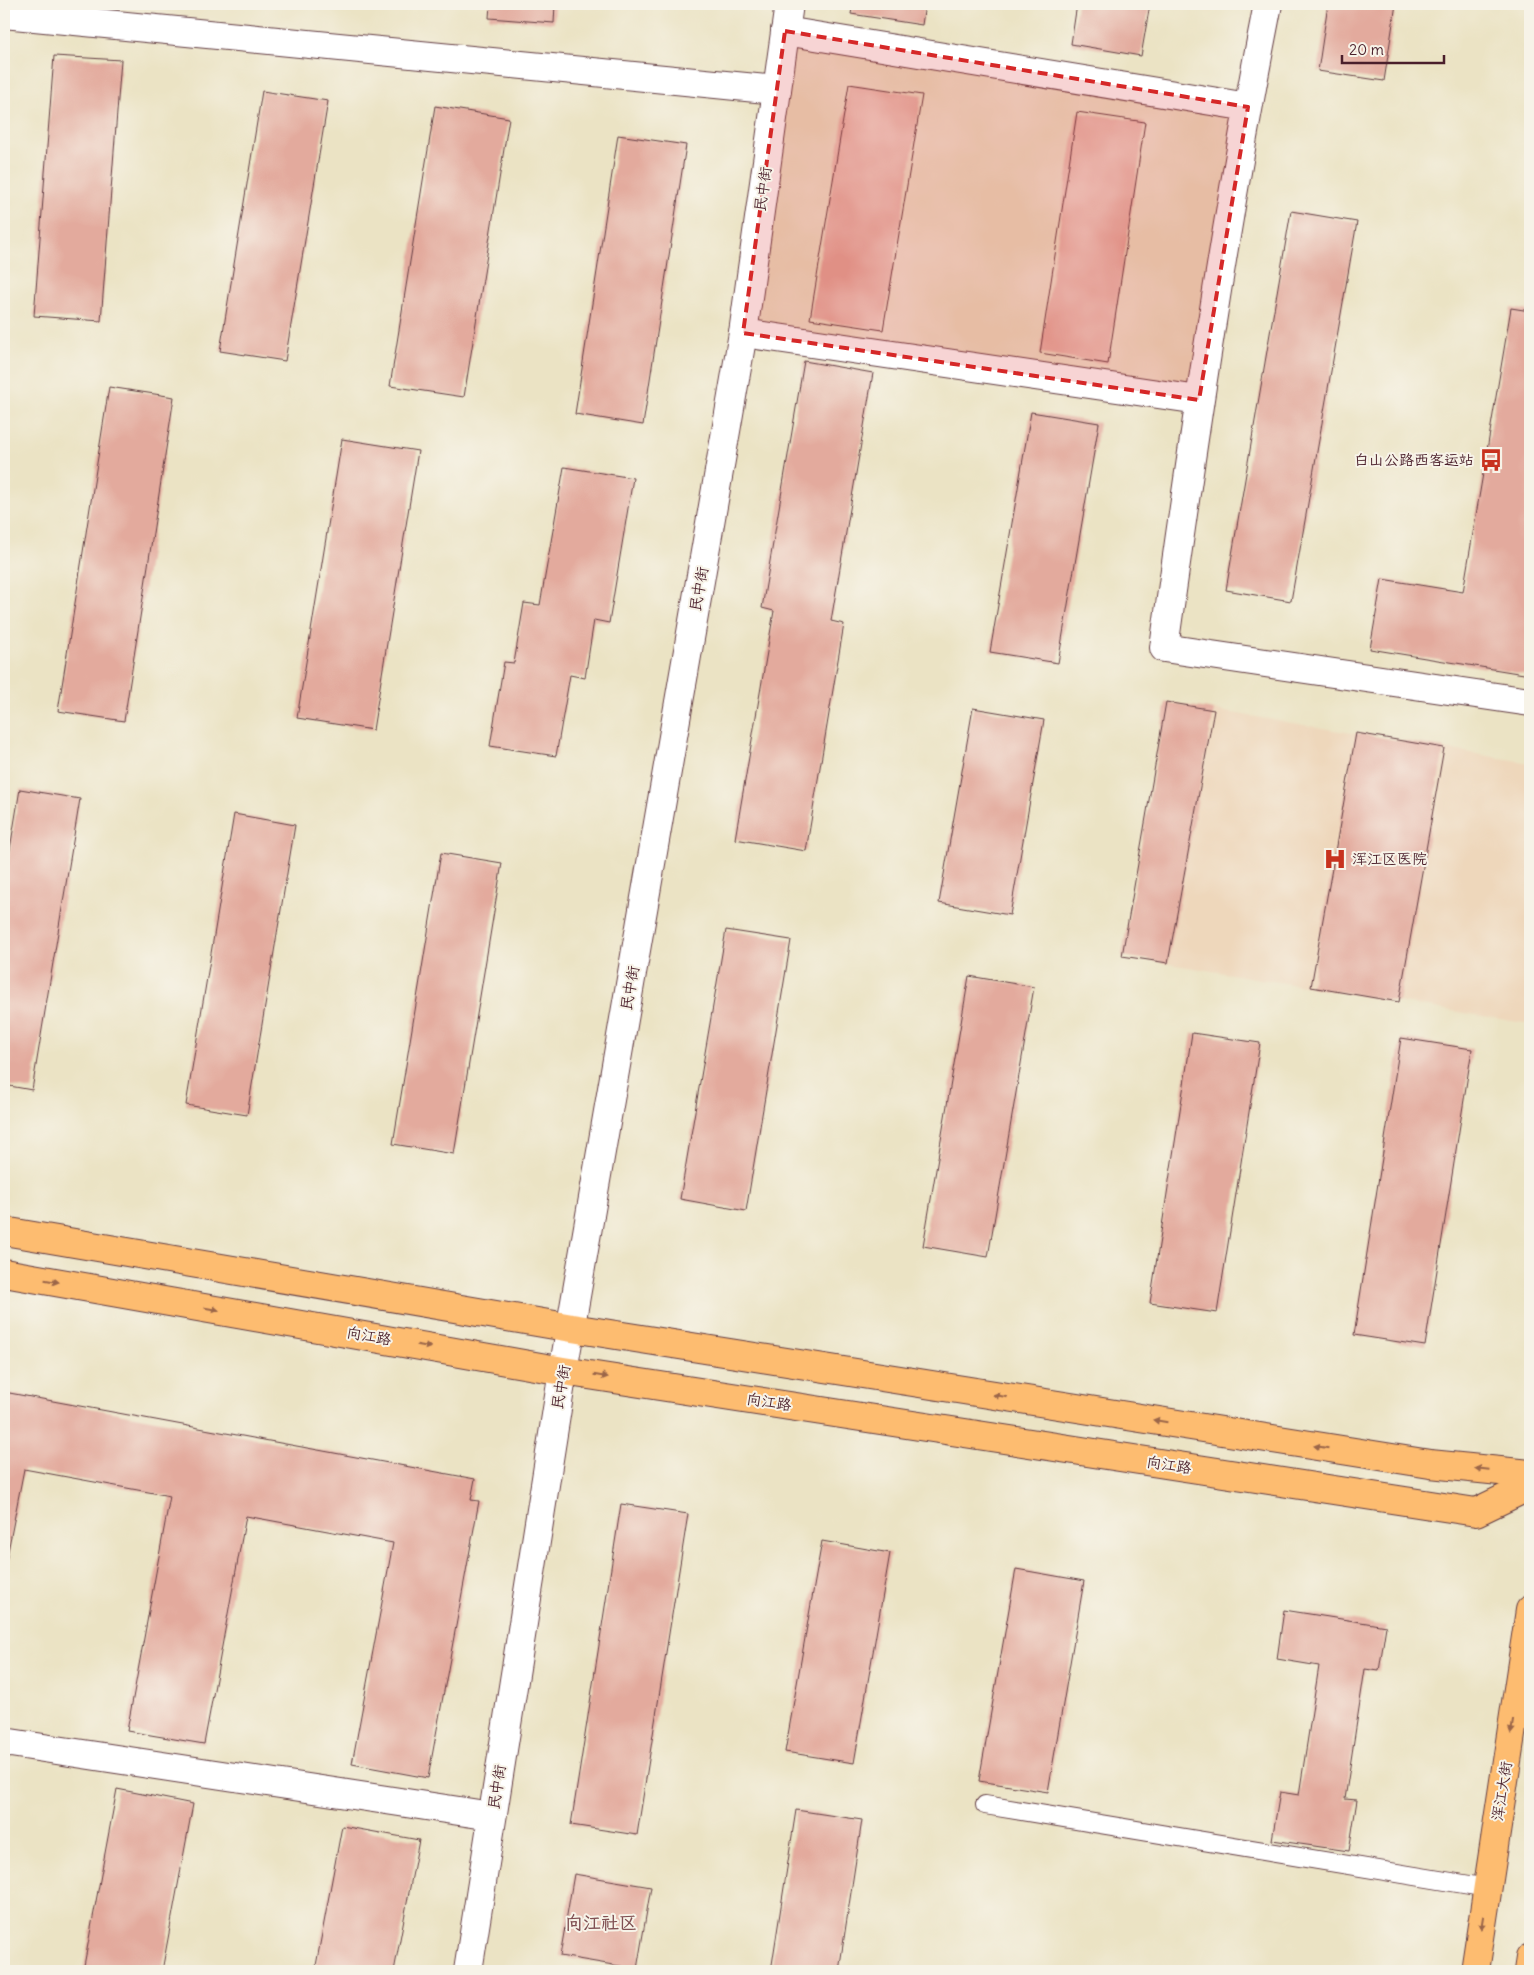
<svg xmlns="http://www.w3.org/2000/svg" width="1534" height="1975" font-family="Delius,'LXGW WenKai TC',sans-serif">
<rect width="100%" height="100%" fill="#f7f3e8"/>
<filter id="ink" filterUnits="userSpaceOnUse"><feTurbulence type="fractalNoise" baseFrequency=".02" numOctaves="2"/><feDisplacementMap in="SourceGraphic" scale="10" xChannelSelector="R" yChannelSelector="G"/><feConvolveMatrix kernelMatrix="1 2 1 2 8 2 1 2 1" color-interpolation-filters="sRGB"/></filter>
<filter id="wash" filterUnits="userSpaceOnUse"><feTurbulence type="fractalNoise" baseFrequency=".0096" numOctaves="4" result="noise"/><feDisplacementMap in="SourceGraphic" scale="20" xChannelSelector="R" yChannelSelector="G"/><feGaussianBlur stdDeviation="1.12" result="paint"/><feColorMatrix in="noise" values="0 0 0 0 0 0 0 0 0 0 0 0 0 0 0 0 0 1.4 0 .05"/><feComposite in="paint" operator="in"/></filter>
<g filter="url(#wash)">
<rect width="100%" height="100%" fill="#ebe3c4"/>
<path fill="#eed7bb" d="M1166,702L1530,763V1024L1122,956Z"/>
<g id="blocks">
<path fill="#e3aa9d" d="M490,4H555L554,23L489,18Z
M853,4H925L922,25L851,14Z
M1077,4H1150L1141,56L1071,44Z
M1328,4H1396L1384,81L1318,71Z
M54,56L121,60L101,321L34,316Z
M849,84L922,95L883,330L810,319Z
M262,91L328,101L285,361L220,351Z
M435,106L509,118L464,397L390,386Z
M1077,112L1145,122L1108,364L1040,353Z
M618,135L686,145L643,425L575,414Z
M1291,211L1357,222L1291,601L1226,590Z
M1511,308L1530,311V675L1370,649L1382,579L1463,592Z
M804,361L873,373L831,621L844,624L806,851L735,839L774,611L762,608Z
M109,387L174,397L124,721L58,711Z
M1031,412L1099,423L1058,663L990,652Z
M342,439L418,451L373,730L297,718Z
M564,467L633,478L609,623L594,620L585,678L570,675L556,756L490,746L504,662L514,663L524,603L540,605Z
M1166,702L1214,710L1168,963L1122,956Z
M973,708L1044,720L1010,915L939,903Z
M1356,733L1444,748L1399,1002L1311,987Z
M20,789L80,799L32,1090L4,1085V885Z
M234,814L295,825L247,1115L186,1105Z
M441,853L502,863L454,1154L393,1144Z
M726,930L791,940L746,1211L680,1199Z
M969,976L1034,987L988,1257L923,1246Z
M1192,1033L1260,1043L1217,1313L1150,1303Z
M1401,1038L1472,1049L1425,1346L1354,1335Z
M4,1392L475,1479L471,1500L479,1501L428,1778L352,1764L393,1543L246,1516L204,1744L127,1731L170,1496L24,1469L4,1572Z
M621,1504L688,1514L637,1835L571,1825Z
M822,1541L890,1553L854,1763L785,1752Z
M1016,1569L1084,1581L1048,1792L979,1781Z
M1284,1610L1386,1626L1379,1671L1365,1669L1345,1799L1357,1800L1349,1851L1272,1840L1280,1792L1299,1795L1319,1666L1277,1659Z
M117,1789L193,1804L162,1971H83Z
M796,1810L862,1820L839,1971H771Z
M342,1826L419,1840L394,1971H315Z
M574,1874L651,1887L637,1969L560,1956Z"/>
</g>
</g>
<g filter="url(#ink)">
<use href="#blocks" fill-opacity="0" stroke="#623c42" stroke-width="1"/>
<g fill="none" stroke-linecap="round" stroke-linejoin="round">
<defs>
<path id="service" d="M985,1805L1488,1888"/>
<path id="minor" d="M1268,4C1226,217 1194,432 1164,648L1530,702
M4,14L777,90
M785,31L1248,107
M743,333L1199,400
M4,1742L492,1816"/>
<path id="tertiary" d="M468,1971L563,1371L743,333L789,4"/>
<path id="primary" d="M4,1231L572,1328L1430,1464L1530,1474
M4,1273L563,1371L1476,1512L1530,1486
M1475,1971L1530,1610
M1528,1971L1530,1958"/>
</defs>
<use href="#service" stroke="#623c42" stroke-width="20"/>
<use href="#minor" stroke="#623c42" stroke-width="30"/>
<use href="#tertiary" stroke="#623c42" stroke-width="30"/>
<use href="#primary" stroke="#623c42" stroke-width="30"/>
<use href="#service" stroke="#fff" stroke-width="18"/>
<use href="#minor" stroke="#fff" stroke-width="28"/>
<use href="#tertiary" stroke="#fff" stroke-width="28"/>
<use href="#primary" stroke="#fdbc70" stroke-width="28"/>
</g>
<defs><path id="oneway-solid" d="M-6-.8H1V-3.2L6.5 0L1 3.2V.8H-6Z" transform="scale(1.25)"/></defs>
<g fill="#9b664a">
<use href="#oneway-solid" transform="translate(52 1281) rotate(9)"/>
<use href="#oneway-solid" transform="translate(212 1309) rotate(10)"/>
<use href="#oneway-solid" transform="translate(424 1346) rotate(10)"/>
<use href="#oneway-solid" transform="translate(601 1376) rotate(9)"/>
<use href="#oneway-solid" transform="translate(1000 1396) rotate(-171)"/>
<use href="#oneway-solid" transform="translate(1160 1421) rotate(-171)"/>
<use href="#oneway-solid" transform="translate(1321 1447) rotate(-171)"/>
<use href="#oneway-solid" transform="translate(1482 1469) rotate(-174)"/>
<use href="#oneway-solid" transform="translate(1512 1727) rotate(99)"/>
<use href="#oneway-solid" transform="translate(1482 1923) rotate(99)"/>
</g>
</g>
<path fill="#d62828" fill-opacity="0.2" stroke="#d62828" stroke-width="4" stroke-dasharray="10 6" stroke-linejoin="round" d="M785,31L1248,107L1199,400L743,333Z"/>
<defs>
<symbol id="bus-bare" viewBox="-9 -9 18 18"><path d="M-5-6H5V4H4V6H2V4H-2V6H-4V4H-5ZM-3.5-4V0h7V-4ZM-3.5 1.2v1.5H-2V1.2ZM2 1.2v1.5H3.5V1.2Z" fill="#c8321e" stroke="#f7f3e8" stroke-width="2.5" paint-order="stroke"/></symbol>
<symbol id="hospital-bare" viewBox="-9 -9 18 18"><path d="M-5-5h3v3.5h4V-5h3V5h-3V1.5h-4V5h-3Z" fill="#c8321e" stroke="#f7f3e8" stroke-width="2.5" paint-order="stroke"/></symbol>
</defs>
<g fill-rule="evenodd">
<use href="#bus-bare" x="1475" y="444" width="32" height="32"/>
<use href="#hospital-bare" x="1319" y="843" width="32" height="32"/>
</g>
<g text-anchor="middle" stroke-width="4" stroke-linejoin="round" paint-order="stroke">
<g font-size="15" fill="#4a1f2b" stroke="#f7f3e8">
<text transform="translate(763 189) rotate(-82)" y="5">民中街</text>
<text transform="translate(699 589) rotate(-80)" y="5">民中街</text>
<text transform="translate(630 988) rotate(-80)" y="5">民中街</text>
<text transform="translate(369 1336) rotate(10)" y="5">向江路</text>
<text transform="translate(561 1387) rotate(-80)" y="5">民中街</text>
<text transform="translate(769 1402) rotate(9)" y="5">向江路</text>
<text transform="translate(1169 1465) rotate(9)" y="5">向江路</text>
<text transform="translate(497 1787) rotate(-81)" y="5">民中街</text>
<text transform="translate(1502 1791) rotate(-81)" y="5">浑江大街</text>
</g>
<g font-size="15" fill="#4a1f2b" stroke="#f7f3e8" text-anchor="end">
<text x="1474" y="465">白山公路西客运站</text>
<text x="1352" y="864" text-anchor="start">浑江区医院</text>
</g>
<g font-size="18" font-weight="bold" fill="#805053" stroke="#f7f3e8">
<text x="601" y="1929">向江社区</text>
</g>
</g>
<rect width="1534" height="1975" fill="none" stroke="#f7f3e8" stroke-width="20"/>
<path d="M1342 55v8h102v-8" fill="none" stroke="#4a1f2b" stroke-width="2.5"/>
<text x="1349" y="55" font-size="15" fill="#4a1f2b" stroke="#f7f3e8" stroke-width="4" paint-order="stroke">20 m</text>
</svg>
